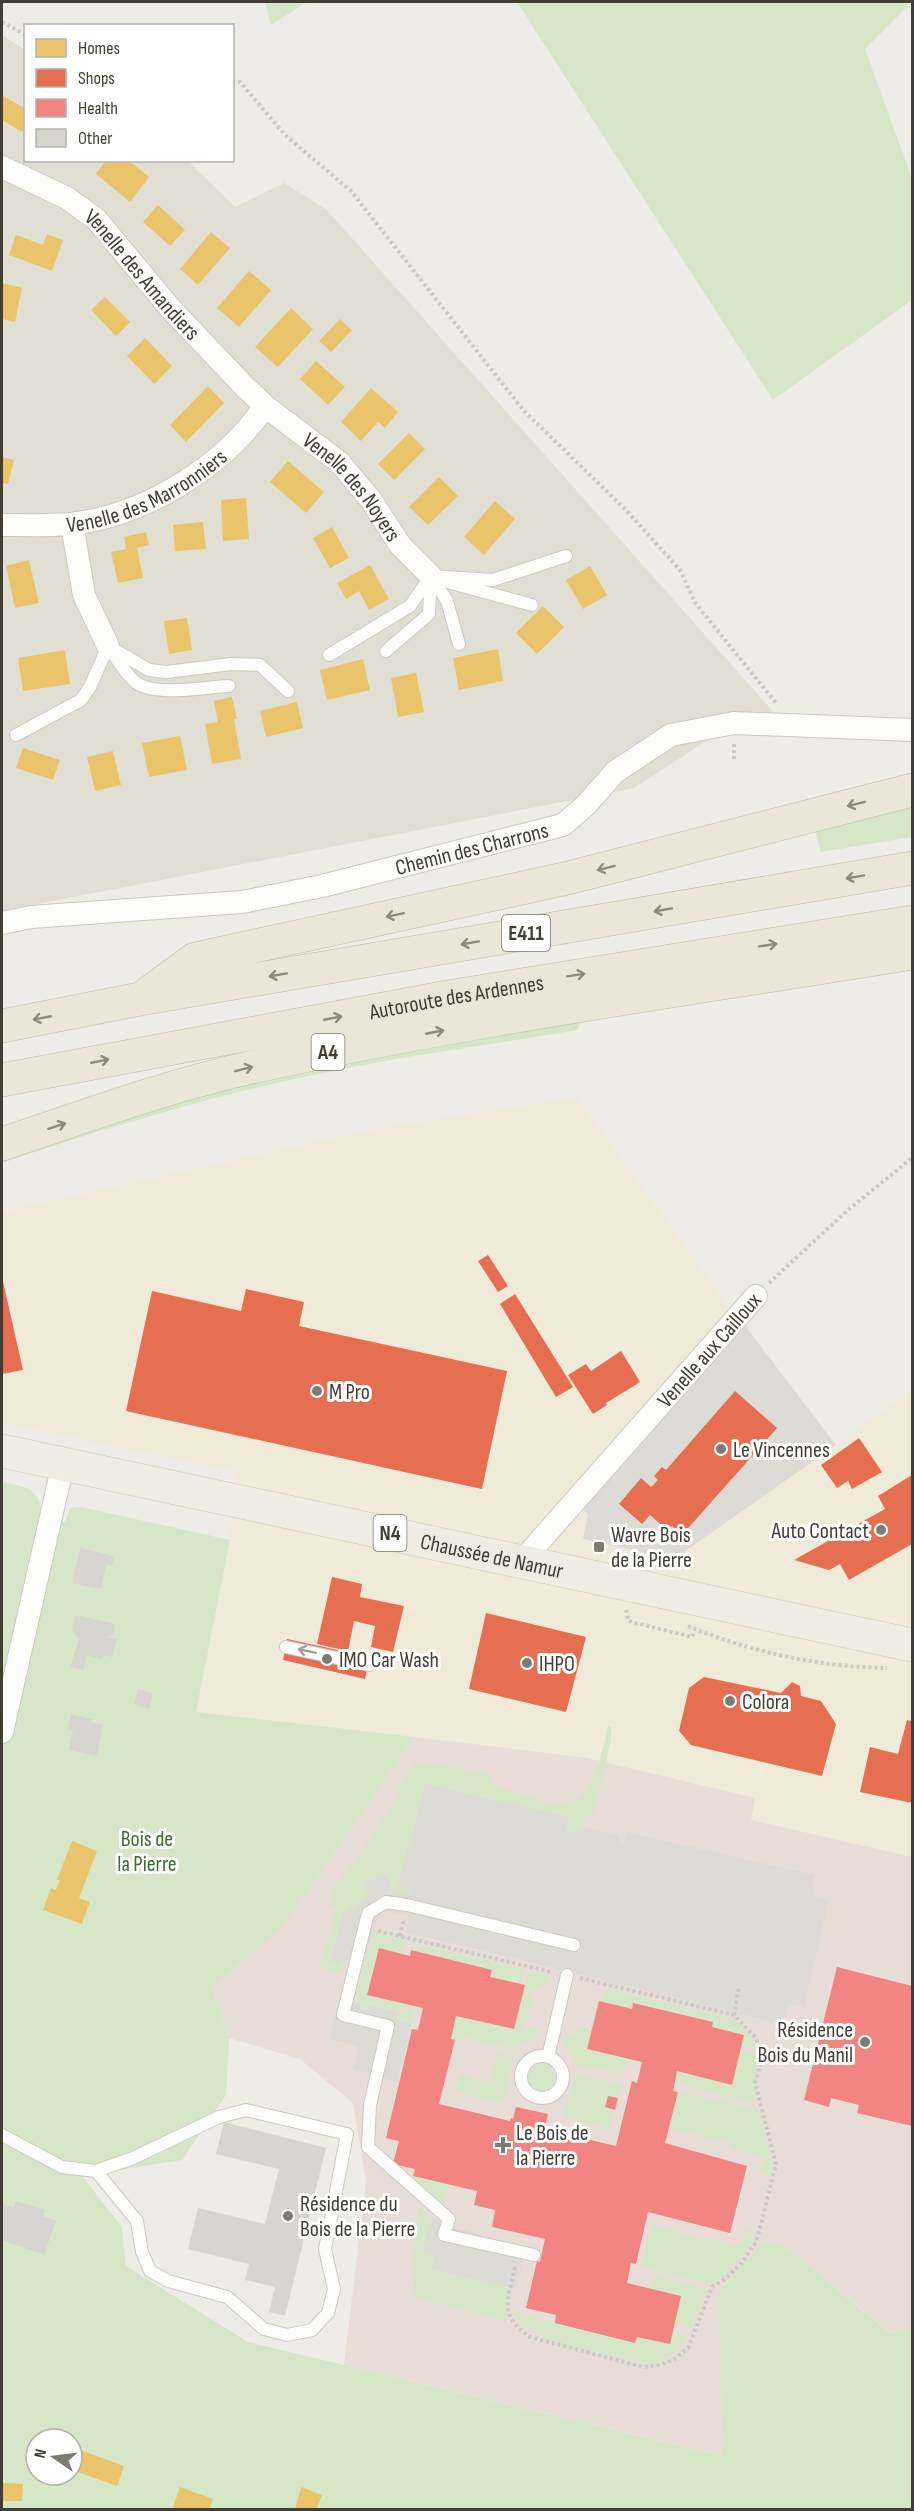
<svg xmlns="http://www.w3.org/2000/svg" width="914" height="2511" font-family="'Sofia Sans Condensed',sans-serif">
<rect width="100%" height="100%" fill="#edece6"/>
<path fill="#e1dfd3" d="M2,35L25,50L26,160L188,161L235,207L284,183L327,210L778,717L734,723L634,788L2,911Z"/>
<path fill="#f0ead9" d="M577,1098L734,1314L836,1445L912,1391V1857L751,1820L754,1798L587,1758L196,1712L230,1540L235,1471L2,1423V1212L375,1129Z"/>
<path fill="#e8ddd7" d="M415,1737L587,1758L755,1798L751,1820L912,1857V2327L891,2333L786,2247L718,2293L724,2456L344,2365L366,2181L353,2103L300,2059L229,2038L212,1988L284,1925Z"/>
<path fill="#d6e7c7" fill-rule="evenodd" d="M265,2H307L271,25Z
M517,2H912L865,49L912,179V300L773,400Z
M912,804V837L821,852L815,830Z
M580,1022L578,1030C490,1045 400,1056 313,1075C207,1097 104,1129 2,1163V1152L100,1120L314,1068Z
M2,1482C28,1488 40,1487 42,1518L65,1522L70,1508L81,1507L230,1540L196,1712L415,1737L284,1925L212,1988L229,2038L226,2095L182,2160L82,2176L122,2227L126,2266L248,2342L723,2456L718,2293L764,2242L786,2247L890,2333L912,2327V2509L2,2510ZM36,2439H72V2475H36Z
M608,1726L611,1727V1740L593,1814L586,1816C583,1829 579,1834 566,1832L569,1817L398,1885L413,1889L411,1892L392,1891L369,1898L342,1914L330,1963L345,1959L341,1973L320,1968L337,1907L329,1905L331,1889L352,1865L397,1798L400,1783L417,1761L491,1775L493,1785C510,1790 545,1804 561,1804C595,1802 602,1752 608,1726Z
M373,1933L406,1941L403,1954L379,1949L367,1995L416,2006L412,2023L397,2020L398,2012L367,2006L366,2011L358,2003L357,1994Z
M417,1944L524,1969L520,1984L490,1977L491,1969L415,1951Z
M529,1971L551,1976L549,1981L529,1993L535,2003L526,2009L531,2017L522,2025L526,2032L537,2026L535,2040L518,2045L515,2050L462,2037L461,2042L451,2039L456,2016L514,2029Z
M606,1989L730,2018C743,2024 752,2034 755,2049L741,2046L744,2035L712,2027L713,2022L634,2003L632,2009L602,2002Z
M584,2028L591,2031L587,2048L627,2058L623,2074L577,2065L572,2054L564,2048L566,2037Z
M740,2052L757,2054L758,2056L753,2081L756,2103L675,2082L677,2071L732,2084Z
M497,2053L514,2057L503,2103L456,2092L460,2075L490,2083Z
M528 2077a13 13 0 1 1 26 0a13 13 0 1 1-26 0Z
M575,2074L621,2085L618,2098L608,2096L605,2107L615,2110L610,2128L564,2117Z
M678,2092L758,2110L771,2159L770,2175L760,2173L763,2156L730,2148L731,2143L669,2128Z
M417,2175L449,2183L444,2202H440L415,2183Z
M419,2206L432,2217L422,2252L435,2256L432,2269L506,2287V2321L415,2298L413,2265Z
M651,2225L682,2233V2235L707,2241L709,2238L742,2246L747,2229L756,2231C749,2249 733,2279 711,2282C700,2283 655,2269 641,2266Z
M653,2276L707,2289L691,2328L674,2324L681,2296L650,2288Z
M512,2310L555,2323L635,2343L637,2337L669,2344L672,2332L688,2336C678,2354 665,2362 646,2363C615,2356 519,2344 512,2310Z"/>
<path fill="#dcdbd6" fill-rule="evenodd" d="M743,1323L836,1445L674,1559L583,1539L588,1515L583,1508ZM735,1392L776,1428L682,1535L672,1526L668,1531L650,1515L641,1524L619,1504L641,1478L651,1487Z
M425,1784L569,1817L566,1832L573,1833L584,1827L617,1836L623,1845L626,1832L814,1875L812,1893L816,1897L829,1900L804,2006L789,2004L783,2024L406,1932L410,1916L388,1911L377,1919L364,1963L345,1959L330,1964L342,1914L369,1898L364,1882L386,1874L392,1891L407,1893L413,1890L398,1885Z
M339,2000L358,2003L365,2011L367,2005L398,2012L397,2020L412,2023L397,2082L354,2069L359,2046L330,2039Z
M432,2217L444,2224L525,2249L516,2289L431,2269L435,2256L422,2252Z"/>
<path fill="#e9c46a" d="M2,95L26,109V126L22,132L2,120Z
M106,160H128L149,177L130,202L96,174Z
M158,205L185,230L170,246L143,222Z
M211,232L230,248L198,285L180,269Z
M47,234L63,240L52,271L9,255L16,235L43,245Z
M249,271L271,290L239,327L217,308Z
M2,283L22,288L15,322L2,319Z
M105,297L130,322L116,336L91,310Z
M291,308L313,329L278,367L255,347Z
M340,319L352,330L331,352L319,341Z
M145,338L172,366L154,384L127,356Z
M316,361L345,387L328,405L300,379Z
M208,386L224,403L186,442L170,425Z
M371,388L398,412L385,428L378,422L361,441L341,422Z
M409,433L425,449L394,480L378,464Z
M2,457L14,460L8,484L2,483Z
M288,461L324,492L306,513L270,482Z
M439,477L458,496L428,525L409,507Z
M246,498L249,539L223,541L221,500Z
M495,501L515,519L484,555L464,537Z
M203,522L206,549L175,551L173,525Z
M332,527L349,558L330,568L313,538Z
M146,532L149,545L137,548L143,578L118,583L111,552L126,549L124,537Z
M29,560L39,603L15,608L6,566Z
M370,565L389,599L369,610L359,591L346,599L337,583Z
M590,566L607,595L583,609L566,580Z
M543,606L564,627L537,654L516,633Z
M187,618L192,650L169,654L164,621Z
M498,649L503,681L459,690L453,658Z
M65,650L70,684L23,691L18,658Z
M363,659L370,690L327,700L320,670Z
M416,673L424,712L398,717L391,678Z
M232,697L237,719H234L241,759L212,764L205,724L218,722L214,701Z
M297,702L303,728L266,737L260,711Z
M180,736L187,770L149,777L142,743Z
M23,748L60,760L53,780L16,768Z
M113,751L121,785L95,791L87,757Z
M72,1841L97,1851L79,1898L90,1902L82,1924L43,1910L51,1888L56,1890L60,1880H57Z
M75,2448L124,2466L117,2486L72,2470V2456Z
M2,2483L23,2484L22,2501H2Z
M180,2487L213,2499L209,2510H172Z
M301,2487L322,2495L316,2510H295Z"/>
<path fill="#e76f51" d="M488,1255L508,1286L498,1292L478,1261Z
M2,1277L23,1370L2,1374Z
M246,1289L304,1302L299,1326L507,1371L482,1489L126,1411L152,1291L241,1311Z
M515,1294L573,1387L556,1397L500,1304Z
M621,1351L640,1382L606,1403L607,1405L593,1414L568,1375L586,1364L591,1371Z
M735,1391L777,1428L682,1535L672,1526L668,1531L650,1515L642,1524L619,1504L641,1478L651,1487L658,1480L654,1476L662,1467L666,1470Z
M859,1438L882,1472L852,1489L848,1481L837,1488L821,1465Z
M912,1475V1544L849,1580L840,1564L829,1570L794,1560L885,1509L878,1496Z
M332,1577L362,1584L360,1597L404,1606L393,1652L371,1647L375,1626L354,1621L348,1651L317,1644Z
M486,1613L586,1637L566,1712L469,1689Z
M287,1639L370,1657L365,1679L283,1660Z
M704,1677L781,1693L792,1682L800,1686L801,1696L821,1701L836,1724L822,1776L691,1745L679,1731L689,1688Z
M907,1720L912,1721V1803L860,1792L870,1747L898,1754Z"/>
<path fill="#f28482" d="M379,1948L410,1956L411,1950L492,1970L490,1977L525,1985L514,2029L456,2016L451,2039L455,2040L439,2104L510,2121L511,2118L513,2119L516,2107L548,2114L545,2126L549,2127L548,2130L616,2146L632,2081L637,2083L642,2062L587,2049L599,2001L632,2009L633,2003L713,2022L712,2027L744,2035L732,2085L677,2071L675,2082L673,2091L678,2092L665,2143L747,2166L730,2233L648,2212L636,2264L631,2263L627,2283L681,2296L670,2344L637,2337L635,2343L555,2323L556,2315L526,2308L537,2261L540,2262L545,2239L492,2227L495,2210L474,2205L477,2191L413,2176L415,2169L393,2164L399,2141L386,2138L412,2029L418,2030L423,2008L367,1995Z
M837,1967L912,1986V2126L857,2113L859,2105L831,2098L829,2107L804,2100Z
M608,2096L618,2098L615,2110L605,2107Z"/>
<path fill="#d6d5cf" d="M80,1548L114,1556L112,1566L106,1565L101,1589L72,1583Z
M76,1615L115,1624L113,1635L108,1637L117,1639L112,1657L103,1655V1659L86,1655L83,1670L70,1667L79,1639L72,1630Z
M138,1689L153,1694L149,1709L134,1704Z
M71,1714L92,1719L91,1722L103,1725L97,1756L69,1750L73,1731L68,1729Z
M224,2122L326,2148L285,2316L269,2312L275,2287L245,2280L249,2264L188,2249L198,2208L265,2224L279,2169L216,2154Z
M16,2201L45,2210L43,2216L56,2221L44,2255L2,2240V2203L14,2208Z"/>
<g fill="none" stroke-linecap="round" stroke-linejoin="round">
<defs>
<path id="lane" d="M431,576L493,580L566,556
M431,576L447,601L459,644
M444,581L532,605
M108,646L149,670L166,672L231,664L260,665L288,691
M110,649C117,659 124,671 133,680C150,698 204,687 229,686
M386,651L429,614L431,577
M329,655L410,606L431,576
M16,735L81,700L90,687L108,646
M286,1647L369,1665
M521 2077a21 21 0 1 1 42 0a21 21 0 1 1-42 0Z
M548,2057L567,1975
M2,2135L62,2167L96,2171L133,2158L219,2117L246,2110L347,2134L325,2249L334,2289L328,2313L312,2330L287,2335L264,2329L227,2297L168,2281L150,2271L142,2252L137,2221L96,2171
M534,2255L444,2235L449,2219L368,2147L370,2105L388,2026L343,2015L368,1913L386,1902L407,1905L574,1945"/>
<g id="street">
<path id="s1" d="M2,167L67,198L96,219L170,308L244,386L265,406L339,462L371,500L400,545L431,576"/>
<path d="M72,524L84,595L108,646"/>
<path id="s2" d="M2,525C24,525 48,526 70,524C144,516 224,467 265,406"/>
<path id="s3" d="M2,923L31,917L242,902L322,886L563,825L586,805L615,772L671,735L734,723L912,730"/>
<path id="s4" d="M522,1561L756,1296"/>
<path d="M2,1732L63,1464"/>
</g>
<g id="primary">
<path id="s5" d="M2,1451L912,1645"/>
</g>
<g id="highway">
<path d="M147,994L195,959L568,878L912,790"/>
<path d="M2,1026L140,999L912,868"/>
<path id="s6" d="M2,1080L448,997L912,922"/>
<path d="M2,1144C83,1117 164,1087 248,1068C467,1019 691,989 912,953"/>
</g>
</defs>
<use href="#lane" stroke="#cbcac4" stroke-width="14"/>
<use href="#street" stroke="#cbcac4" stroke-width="24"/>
<use href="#primary" stroke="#cfcab4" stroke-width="34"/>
<use href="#highway" stroke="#c3bca3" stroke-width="34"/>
<path stroke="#cbcac6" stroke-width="4" stroke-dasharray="3 3" stroke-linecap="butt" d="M2,22L26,35
M232,81L240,82L285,135L351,191L524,411L626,510L680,570L696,604L776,703
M734,744V762
M769,1283L848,1210L912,1158
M626,1610L628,1621L692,1637L695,1630
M688,1626C751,1652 819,1667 887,1668
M378,1931L552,1972
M400,1936L404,1919
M580,1978L734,2015
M515,2267C508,2300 498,2316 530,2337L643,2367L659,2365L673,2360L688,2348L712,2287L725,2279L742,2263L756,2242L760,2228L776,2164L755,2083L761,2062L760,2052L756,2038L734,2015L739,1986"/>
<use href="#lane" stroke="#fcfcfb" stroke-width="12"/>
<use href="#street" stroke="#fcfcfb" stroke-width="22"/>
<use href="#primary" stroke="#efede3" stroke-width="33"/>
<use href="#highway" stroke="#eae6d8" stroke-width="33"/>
</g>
<defs><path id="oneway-shaft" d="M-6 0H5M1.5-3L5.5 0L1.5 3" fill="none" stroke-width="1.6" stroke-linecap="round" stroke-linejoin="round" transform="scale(1.5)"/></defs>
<g stroke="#8e8a7e">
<use href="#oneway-shaft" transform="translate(856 804) rotate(166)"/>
<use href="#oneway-shaft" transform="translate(606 868) rotate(166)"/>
<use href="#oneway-shaft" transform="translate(855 877) rotate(170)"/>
<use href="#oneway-shaft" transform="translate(663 910) rotate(170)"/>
<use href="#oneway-shaft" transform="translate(395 915) rotate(168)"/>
<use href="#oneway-shaft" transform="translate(470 943) rotate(170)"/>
<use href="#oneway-shaft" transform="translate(768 945) rotate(-9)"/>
<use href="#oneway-shaft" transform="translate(278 975) rotate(170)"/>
<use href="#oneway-shaft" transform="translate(576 975) rotate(-9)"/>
<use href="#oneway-shaft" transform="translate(42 1018) rotate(169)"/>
<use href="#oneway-shaft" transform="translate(333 1018) rotate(-11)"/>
<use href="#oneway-shaft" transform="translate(435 1032) rotate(-11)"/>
<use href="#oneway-shaft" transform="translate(100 1061) rotate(-11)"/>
<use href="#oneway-shaft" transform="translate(244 1069) rotate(-14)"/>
<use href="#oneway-shaft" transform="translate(57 1126) rotate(-18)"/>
</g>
<use stroke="#9f9d98" href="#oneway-shaft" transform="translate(307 1651) rotate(-168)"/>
<g fill="#7e7b72" stroke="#fff" stroke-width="2">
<circle cx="317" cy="1391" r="6"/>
<circle cx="721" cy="1449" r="6"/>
<circle cx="881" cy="1530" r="6"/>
<rect x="593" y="1541" width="12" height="12" rx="3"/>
<circle cx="327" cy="1659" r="6"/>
<circle cx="527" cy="1663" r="6"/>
<circle cx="730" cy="1701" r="6"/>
<circle cx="865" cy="2042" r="6"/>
<path d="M500 2136h6v6h6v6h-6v6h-6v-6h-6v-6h6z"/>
<circle cx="288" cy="2216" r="6"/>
</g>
<g text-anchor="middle" stroke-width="6" stroke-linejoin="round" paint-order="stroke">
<g fill="#fff" stroke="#7b7871" stroke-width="1.5">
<rect x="502" y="915" width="48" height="36" rx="4.5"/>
<rect x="311.5" y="1034" width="33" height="36" rx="4.5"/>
<rect x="373.5" y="1515" width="33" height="36" rx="4.5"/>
</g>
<g font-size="21" font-weight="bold" fill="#423e34">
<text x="526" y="940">E411</text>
<text x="328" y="1059">A4</text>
<text x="390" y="1540">N4</text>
</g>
<g font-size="22" fill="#423e34" stroke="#fff">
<text dy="8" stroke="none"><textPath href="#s1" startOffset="180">Venelle des Amandiers</textPath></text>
<text dy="8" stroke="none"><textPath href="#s2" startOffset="152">Venelle des Marronniers</textPath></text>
<text dy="8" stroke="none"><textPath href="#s1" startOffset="480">Venelle des Noyers</textPath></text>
<text dy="8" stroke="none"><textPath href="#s3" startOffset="477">Chemin des Charrons</textPath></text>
<text dy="8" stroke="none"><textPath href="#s6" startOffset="462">Autoroute des Ardennes</textPath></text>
<text dy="8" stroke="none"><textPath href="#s4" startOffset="282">Venelle aux Cailloux</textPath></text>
<text dy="8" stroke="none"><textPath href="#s5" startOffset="501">Chaussée de Namur</textPath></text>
</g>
<g font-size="22" fill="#423e34" stroke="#fff" text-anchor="start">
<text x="329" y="1399">M Pro</text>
<text x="733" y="1457">Le Vincennes</text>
<text x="869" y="1538" text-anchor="end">Auto Contact</text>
<text x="611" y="1542">Wavre Bois<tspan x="611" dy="25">de la Pierre</tspan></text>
<text x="339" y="1667">IMO Car Wash</text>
<text x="539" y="1671">IHPO</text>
<text x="742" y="1709">Colora</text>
<text x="853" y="2037" text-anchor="end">Résidence<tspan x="853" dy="25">Bois du Manil</tspan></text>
<text x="516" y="2140">Le Bois de<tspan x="516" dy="25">la Pierre</tspan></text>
<text x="300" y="2211">Résidence du<tspan x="300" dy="25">Bois de la Pierre</tspan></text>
</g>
<g font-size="22" fill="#3c6f2b" stroke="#fff">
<text x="147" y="1846">Bois de<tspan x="147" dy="25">la Pierre</tspan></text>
</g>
</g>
<rect width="914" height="2511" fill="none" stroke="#423e34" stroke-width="6"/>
<rect x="24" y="24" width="210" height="138" fill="#ffffff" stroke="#b3b2ae" stroke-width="1.5"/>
<rect x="36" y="39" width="30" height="18" fill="#e9c46a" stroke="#b3b2ae" stroke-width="1.5"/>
<text x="78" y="54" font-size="18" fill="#423e34">Homes</text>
<rect x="36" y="69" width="30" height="18" fill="#e76f51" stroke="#b3b2ae" stroke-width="1.5"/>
<text x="78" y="84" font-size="18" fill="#423e34">Shops</text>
<rect x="36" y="99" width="30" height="18" fill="#f28482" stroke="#b3b2ae" stroke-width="1.5"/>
<text x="78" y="114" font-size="18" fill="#423e34">Health</text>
<rect x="36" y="129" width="30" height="18" fill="#d6d5cf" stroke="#b3b2ae" stroke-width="1.5"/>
<text x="78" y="144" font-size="18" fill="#423e34">Other</text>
<g transform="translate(54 2457) rotate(284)"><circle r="28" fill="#ffffff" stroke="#b3b2ae" stroke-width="1.5"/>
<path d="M0-4.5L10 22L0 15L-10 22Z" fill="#7e7b72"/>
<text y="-9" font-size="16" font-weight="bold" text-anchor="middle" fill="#423e34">N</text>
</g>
</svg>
